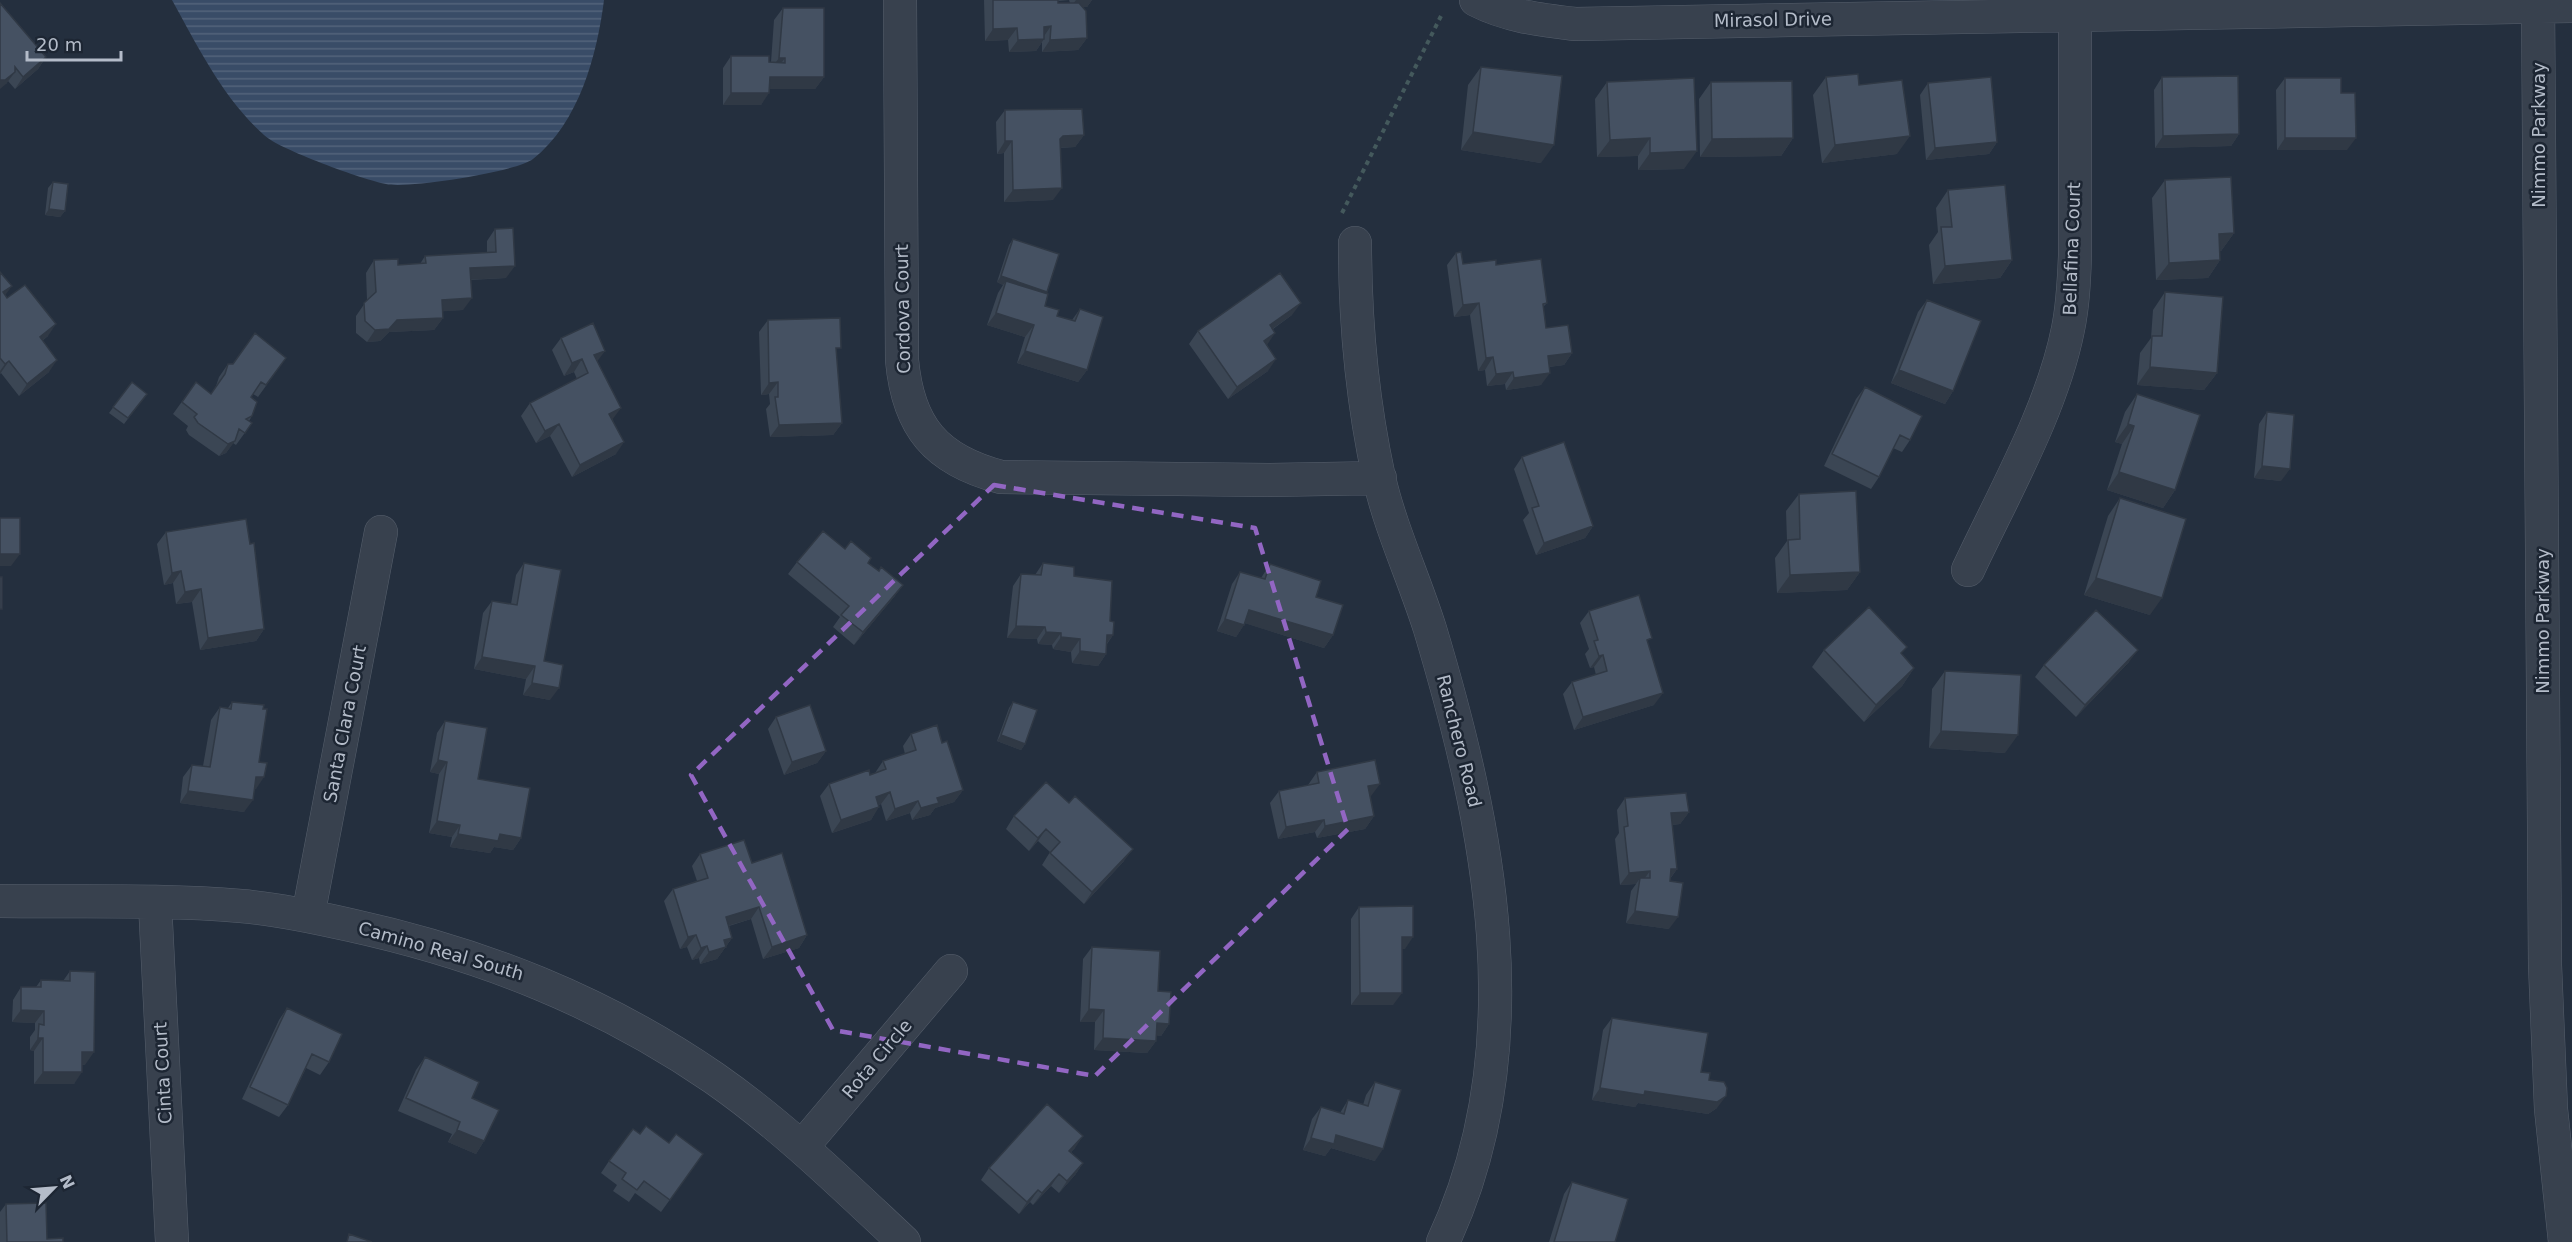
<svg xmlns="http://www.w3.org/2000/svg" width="2572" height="1242" font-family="'DejaVu Sans',sans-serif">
<defs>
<pattern id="water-rules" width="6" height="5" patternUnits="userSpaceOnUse" patternTransform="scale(1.5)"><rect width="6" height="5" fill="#394c67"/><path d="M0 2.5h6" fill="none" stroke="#53647b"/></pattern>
</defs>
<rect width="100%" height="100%" fill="#242f3e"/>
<path fill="url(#water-rules)" d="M172,0H604C597,55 579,123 533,159C516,172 408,189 386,184C364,180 278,149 264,135C223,98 198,47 172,0Z"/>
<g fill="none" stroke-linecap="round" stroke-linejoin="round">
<defs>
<path id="minor" d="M900,0L902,360C908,427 936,460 1001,477L1269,480L1380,478
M1476,0C1507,16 1540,20 1575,24L2572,6
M2538,0L2545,965L2551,1109L2565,1242
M1355,243C1355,322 1362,400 1379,478C1391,530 1414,578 1430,629C1489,826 1535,1046 1443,1242
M1968,570C2003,495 2052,410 2068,329C2073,305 2074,281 2075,256V0
M0,901C80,902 162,899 241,906C278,909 315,917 350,925C482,954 602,1001 714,1078C783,1126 843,1185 904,1242
M155,903L172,1242
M308,916L381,532
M802,1147L951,971"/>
</defs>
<use href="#minor" stroke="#565f6c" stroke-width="34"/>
<path stroke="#44595c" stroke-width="4" stroke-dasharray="4.5 4.5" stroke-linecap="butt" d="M1342,213L1441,16"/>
<use href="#minor" stroke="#38414e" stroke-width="33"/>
</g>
<path fill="#3b4654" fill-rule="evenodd" d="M984,0H1092L1087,7H1083L1087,38L1078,50L1042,52V42L1036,51L1009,52L1008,40L985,41ZM1069,0L1070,3H1058V1Z
M0,3L46,57L38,69L15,89L8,81L6,84Z
M783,8L824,77L815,89H769L761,105H723V68L731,56L771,62L774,20Z
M1481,67L1541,163L1461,150L1468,85Z
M1826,77L1859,85L1897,154L1822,163L1813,95Z
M2162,77L2239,134L2231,146L2155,148L2154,90Z
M2285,78L2341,93L2347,150H2277L2276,90Z
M1607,82L1684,169L1638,170V156L1597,157L1595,99Z
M1711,82L1793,138L1781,156L1700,157L1699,99Z
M1928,83L1997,142L1989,154L1926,160L1920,95Z
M1005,110L1084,135L1075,147L1060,148L1053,200L1004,202V153L997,154L996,122Z
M2165,180L2234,233L2221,251H2220V260L2208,278L2156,280L2152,198Z
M53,182L65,211L60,217L45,215L48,188Z
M1948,190L2012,260L2000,278L1933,284L1929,245L1938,232L1936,208Z
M495,229L506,278L470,280L463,310L442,311L443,318L434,330L389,332L380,341L367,342L356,333V316L367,300L366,273L374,260L398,265L420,264L425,256L487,253V241Z
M1013,239L1045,293V306L1057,316L1072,320L1080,309L1087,370L1078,382L1017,363L1025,337L987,325L998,293L1003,285L997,282L1009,245Z
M1456,253L1463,264L1496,265L1547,303L1543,307L1546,328L1572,353L1564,365L1549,367L1541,385L1506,390L1505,384L1487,386L1485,370L1478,371L1470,315L1454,317L1447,265Z
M0,272L5,295L48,336L42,341L49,372L19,396L1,373L0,374Z
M2165,292L2217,373L2204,390L2137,385L2140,353L2151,338L2153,310Z
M1927,300L1953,391L1945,404L1891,383L1918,312Z
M1292,315L1273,329L1266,345L1268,371L1228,399L1189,344L1198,331Z
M768,320L836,354L842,423L833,435L770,437L766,409L770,404L769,394L761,395L759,332Z
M561,338L597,362L613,419L616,454L572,477L550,436L536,443L521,416L530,403L577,379L574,372L564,376L552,350Z
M286,358L258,397L253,394L251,397L252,416L249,421L252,423L236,445L233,443L226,453L219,456L189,435L186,430L188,426L173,414L196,382L211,394L216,386L219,377L228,364Z
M132,382L147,394L124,424L109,413Z
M1865,387L1910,440L1902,452L1893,448L1879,477L1871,489L1824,466L1856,399Z
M2137,394L2175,490L2163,508L2107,490L2122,444L2115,442L2125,412Z
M2267,412L2281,481L2254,478L2259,424Z
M1522,457L1593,526L1585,538L1536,555L1523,520L1529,513L1514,469Z
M1799,494L1860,572L1847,590L1777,593L1775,558L1787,541L1786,511Z
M2120,498L2150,615L2084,595L2108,516Z
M166,532L264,629L256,641L200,650L192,602L176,604L173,583L164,585L157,544Z
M845,549L868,563L879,571L903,585L894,597L854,645L833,627L840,617L788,574L797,562Z
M524,563L544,661L550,700L523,695L526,679L474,669L483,613L492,601L511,604L516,575Z
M1043,563L1074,576L1110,621L1113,635L1107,644L1106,654L1098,666L1072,663L1071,652L1053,649L1052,645L1038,644L1037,639L1007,638L1013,586L1021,574L1035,575Z
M1270,564L1316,597L1333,635L1324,648L1245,623L1236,637L1217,631L1232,584L1240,572L1261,578Z
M1589,611L1648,644L1654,705L1574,730L1563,694L1572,682L1596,675L1594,667L1590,668L1585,654L1589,649L1580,623Z
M1824,650L1902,655L1914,668L1902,686L1864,722L1812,667Z
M2129,662L2076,717L2035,677L2044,665Z
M1945,671L2005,753L1929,748L1932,689Z
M232,702L259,762L256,789H255L244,812L180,803L183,777L192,765L203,766L211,720L220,707L228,708Z
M1013,702L1025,744L1021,750L997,741L1009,708Z
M776,717L826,751L817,763L784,775L768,729Z
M445,721L478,779L521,838L513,850L494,847L490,853L450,847L452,837L429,833L439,774L430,772L437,733Z
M911,734L942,743L963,790L954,802L935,808L930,815L912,820L910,813L886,821L881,804L879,805L871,820L832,833L820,796L829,784L875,773L883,761L905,754L903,746Z
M1317,772L1371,796H1370L1374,816L1365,829L1317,838L1315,832L1278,839L1270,803L1279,791L1308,785Z
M1625,798L1689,812L1680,824L1672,825L1677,869L1670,879L1669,929L1626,923L1631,891L1636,884L1620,885L1615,839L1619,833L1617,810Z
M1069,803L1124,861L1084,904L1042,865L1050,852L1038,841L1029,851L1006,829L1014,816Z
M700,854L752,863L807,935L799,948L763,959L751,919L729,926L732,938L717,959L700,964L699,958L692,960L687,947L680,949L664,901L673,889L697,881L692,866Z
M1359,907L1405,949H1402L1393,1005H1351V919Z
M1092,947L1158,991L1169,1024L1161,1036L1156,1035V1041L1147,1053L1094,1050L1095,1022H1080L1083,959Z
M70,971L85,1065H82L74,1084H34V1051L30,1050V1037L35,1030V1023L12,1022L13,1000L21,987H36L41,980L63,981Z
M287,1008L329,1062L320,1075L306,1068L288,1105L279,1117L242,1099L279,1020Z
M1612,1018L1701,1072L1709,1080L1717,1108L1708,1114L1638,1103L1635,1107L1592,1100L1603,1030Z
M425,1057L472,1098L484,1141L476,1154L448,1142L452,1134L398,1111L416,1070Z
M1375,1082V1161L1331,1148L1325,1156L1303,1150L1312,1119L1321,1107L1340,1113L1348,1100L1363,1105L1366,1095Z
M640,1134L703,1154L661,1212L635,1193L629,1202L613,1191L617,1185L601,1173L609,1161Z
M1075,1148L1071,1152L1083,1163L1075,1175L1059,1193L1051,1186L1033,1205L1030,1202L1019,1214L981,1180L989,1168Z
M1572,1182L1615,1242H1549L1564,1194Z
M6,1204L47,1239L63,1242H0V1212Z"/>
<path fill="#303945" d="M1076,0H1092L1087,7L1070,8Z
M1051,26L1042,39H1044L1036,51L1009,52L1018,40L1044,27Z
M1017,28L1008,40L985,41L993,29Z
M1087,38L1078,50L1042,52L1050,40Z
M46,57L38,69L15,89L23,77Z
M779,58H785L776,70H770Z
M15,72L6,84L0,89V80Z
M770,77H824L815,89H761Z
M731,93H769L761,105H723Z
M1473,132L1554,145L1541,163L1461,150Z
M2239,134L2231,146L2155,148L2163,136Z
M1084,135L1075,147L1054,148L1063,136Z
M1910,136L1897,154L1822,163L1835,145Z
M1650,138L1638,156L1597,157L1610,140Z
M1793,138L1781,156L1700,157L1712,139Z
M2285,138H2356L2347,150H2277Z
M1005,141H1012L1004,153L997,154Z
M1997,142L1989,154L1926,160L1935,148Z
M1697,151L1684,169L1638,170L1650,153Z
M1062,188L1053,200L1004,202L1013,190Z
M49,209L65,211L60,217L45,215Z
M2234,233L2221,251L2206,252L2219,234Z
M2012,260L2000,278L1933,284L1945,266Z
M2220,260L2208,278L2156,280L2169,263Z
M515,266L506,278L461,280L470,268Z
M1001,276L1047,292L1042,298L1006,281L1003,285L997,282Z
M12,286L3,298V292Z
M472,298L463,310L433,312L442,300Z
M1301,303L1292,315L1261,337L1270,325Z
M1479,303L1470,315L1454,317L1463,305Z
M996,313L1034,325L1025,337L987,325Z
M443,318L434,330L389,332L380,341L367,342L375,330L397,320Z
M56,324L48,336L31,349L40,337Z
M1275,333L1267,345L1264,341Z
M605,351L596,363L594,355Z
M1025,351L1087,370L1078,382L1017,363Z
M1572,353L1564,365L1539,368L1548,356Z
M1493,357L1485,370L1478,371L1486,358Z
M582,359L574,372L564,376L572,363Z
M1276,359L1268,371L1228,399L1237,387Z
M57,360L49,372L19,396L27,384Z
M9,361L0,374V371L5,364Z
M2150,367L2217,373L2204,390L2137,385Z
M1899,370L1953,391L1945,404L1891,383Z
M1513,372L1505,384L1487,386L1496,374Z
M1550,373L1541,385L1506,390L1514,378Z
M778,382L769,394L761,395L769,383Z
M621,408L612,420L609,414Z
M842,423L833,435L770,437L779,425Z
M559,424L550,436L536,443L545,431Z
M2128,424L2134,426L2122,444L2115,442Z
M235,441L226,453L219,456L228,444Z
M624,442L616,454L572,477L580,465Z
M2262,466L2290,469L2281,481L2254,478Z
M2119,472L2175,490L2163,508L2107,490Z
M1593,526L1585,538L1536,555L1544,543Z
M0,554H20L11,566H0Z
M181,571L173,583L164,585L172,573Z
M1860,572L1847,590L1777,593L1790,575Z
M2096,578L2162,598L2150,615L2084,595Z
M903,585L894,597L854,645L863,632Z
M201,589L192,602L176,604L185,592Z
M1249,610L1333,635L1324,648L1241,622Z
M1225,619L1244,625L1236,637L1217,631Z
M1016,626L1045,627L1037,639L1007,638Z
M264,629L256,641L200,650L208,638Z
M1046,632L1061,633L1052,645L1038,644Z
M1107,635H1113L1104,647Z
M1061,637L1080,639L1071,652L1053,649Z
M2138,650L2129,662L2076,717L2085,705Z
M1080,651L1106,654L1098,666L1072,663Z
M1603,655L1594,667L1590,668L1599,656Z
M482,657L535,666L526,679L474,669Z
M1914,668L1902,686L1864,722L1876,705Z
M532,683L559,688L550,700L523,695Z
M1663,693L1654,705L1574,730L1583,717Z
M1941,731L2018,735L2005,753L1929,748Z
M1001,735L1025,744L1021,750L997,741Z
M826,751L817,763L784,775L792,762Z
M438,760L447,762L439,774L430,772Z
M256,777H264L256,789H248Z
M1380,784L1371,796L1359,798L1368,786Z
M963,790L954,802L935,808L930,815L912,820L921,808L937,798Z
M188,791L253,800L244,812L180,803Z
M890,792L881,804L868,809L876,797Z
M918,801L910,813L886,821L895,809Z
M879,807L871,820L832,833L841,820Z
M1689,812L1680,824L1662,826L1671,813Z
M1374,816L1365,829L1317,838L1325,826Z
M1324,820L1315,832L1278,839L1286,827Z
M437,821L460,825L452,837L429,833Z
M1046,829L1038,841L1029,851L1038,838Z
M458,834H500L521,838L513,850L494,847L490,853L450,847Z
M1133,849L1124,861L1084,904L1092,892Z
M1671,869H1677L1668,881Z
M1650,871L1641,883L1640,878L1636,884L1620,885L1629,873Z
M759,907L751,919L717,929L726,917Z
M1635,911L1678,917L1669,929L1626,923Z
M696,935L687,947L680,949L688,937Z
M807,935L799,948L763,959L772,947Z
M1402,937H1413L1405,949H1393Z
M732,938L717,959L700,964L709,952L724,940Z
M707,946L699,958L692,960L701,948Z
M1360,993H1402L1393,1005H1351Z
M1089,1009L1104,1010L1095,1022H1080Z
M21,1010L44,1011L35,1023L12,1022Z
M1157,1023L1169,1024L1161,1036L1148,1035Z
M38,1038H43L34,1051L30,1050Z
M1103,1038L1156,1041L1147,1053L1094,1050Z
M82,1052H94L85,1065L74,1064Z
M43,1072H82L74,1084H34Z
M1600,1088L1645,1091L1726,1096L1717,1108L1708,1114L1638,1103L1635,1107L1592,1100Z
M457,1130L484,1141L476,1154L448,1142Z
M1336,1135L1383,1149L1375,1161L1331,1148L1325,1156L1303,1150L1311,1138Z
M1083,1136L1075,1148L1061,1163L1069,1151Z
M1083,1163L1075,1175L1059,1193L1067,1181Z
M1059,1174L1051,1186L1033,1205L1042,1193Z
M1038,1190L1030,1202L1019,1214L1027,1202Z"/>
<path fill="#455162" stroke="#303945" stroke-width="1.5" d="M993,0H1058V3H1079L1086,11L1087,38L1050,40L1051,26L1044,27V39L1018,40L1017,28L993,29Z
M0,3L46,57L23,77L15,67V72L5,80H0Z
M783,8H824V77H770L769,93H731V56H769V62L785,63V58H779Z
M1481,67L1562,76L1554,145L1473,132Z
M1858,74L1859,85L1902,80L1910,136L1835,145L1826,77Z
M2238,76L2239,134L2163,136L2162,77Z
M1991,77L1997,142L1935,148L1928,83Z
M1694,78L1697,151L1650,153V138L1610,140L1607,82Z
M2285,78H2341V93H2355L2356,138H2285Z
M1792,81L1793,138L1712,139L1711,82Z
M1082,109L1084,135L1063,136L1060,139L1062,188L1013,190L1012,141H1005V110Z
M2231,177L2234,233L2219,234L2220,260L2169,263L2165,180Z
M53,182L68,184L65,211L49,209Z
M2005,185L2012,260L1945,266L1941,227H1952L1948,190Z
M513,228L515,266L470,268L472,298L442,300L443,318L397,320L389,329L375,330L365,321L364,303L376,292L374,260L398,259V265L426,263L425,256L496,252L495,229Z
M1013,239L1059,254L1047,292L1001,276Z
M1461,252L1463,264L1496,260V265L1541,259L1547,303L1543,304L1546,328L1568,325L1572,353L1548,356L1550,373L1514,378L1513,372L1496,374L1493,357L1486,358L1479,303L1463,305L1456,253Z
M0,272L12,286L3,292L7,298L25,285L56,324L40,337L57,360L27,384L9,361L5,364L0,358Z
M1280,273L1301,303L1270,325L1275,333L1264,341L1276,359L1237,387L1198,331Z
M1006,281L1048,294L1045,306L1059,310L1057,316L1075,321L1080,309L1103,317L1087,370L1025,351L1034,325L996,313Z
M2165,292L2223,297L2217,373L2150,367L2152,336H2162Z
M1927,300L1981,321L1953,391L1899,370Z
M840,318L841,348H836L842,423L779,425L775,397H778V382L769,383L768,320Z
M593,323L605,351L594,355L621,408L609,414L624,442L580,465L559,424L545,431L530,403L588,373L582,359L572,363L561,338Z
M255,333L286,358L266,385L261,382L251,397L257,402L252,416L246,419L252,423L245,433L239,429L235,441L228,444L198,423L194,417L197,414L182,402L196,382L211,394L225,374L228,364H233Z
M132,382L147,394L128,418L113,407Z
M1865,387L1922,416L1910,440L1900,435L1879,477L1832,454Z
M2137,394L2200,415L2175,490L2119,472L2134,426L2128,424Z
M2267,412L2294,415L2290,469L2262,466Z
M1564,442L1593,526L1544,543L1532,508L1539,506L1522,457Z
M1856,491L1860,572L1790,575L1788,540L1800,539L1799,494Z
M2120,498L2186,519L2162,598L2096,578Z
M0,518H20V554H0Z
M246,519L250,544L254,543L264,629L208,638L201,589L185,592L181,571L172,573L166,532Z
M823,531L845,549L851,541L871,558L868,563L879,571L881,567L903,585L863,632L841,615L849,606L797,562Z
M524,563L561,570L544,661L563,665L559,688L532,683L535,666L482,657L492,601L517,605Z
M1043,563L1074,567V576L1112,581L1110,621L1114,622L1113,635H1107L1106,654L1080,651V639L1061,637V633L1046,632L1045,627L1016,626L1021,574L1041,575Z
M1270,564L1321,581L1316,597L1343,605L1333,635L1249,610L1244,625L1225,619L1240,572L1265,579Z
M0,577H2V609H0Z
M1639,595L1652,638L1647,640L1663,693L1583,717L1572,682L1607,671L1603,655L1599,656L1594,641L1598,640L1589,611Z
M1869,607L1907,647L1901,653L1914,668L1876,705L1824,650Z
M2096,610L2138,650L2085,705L2044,665Z
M1945,671L2021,675L2018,735L1941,731Z
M232,702L264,705L263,709H267L259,762L267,763L264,777H256L253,800L188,791L192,765L210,767L220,707L231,709Z
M1013,702L1037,710L1025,744L1001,735Z
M810,705L826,751L792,762L776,717Z
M445,721L487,728L478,779L530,788L521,838L500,834L498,841L458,834L460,825L437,821L447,762L438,760Z
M937,725L942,743L947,741L963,790L937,798L939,803L921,808L918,801L895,809L890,792L876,797L879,807L841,820L829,784L869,770L870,775L886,769L883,761L916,750L911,734Z
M1375,760L1380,784L1368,786L1374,816L1325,826L1324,820L1286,827L1279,791L1319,783L1317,772Z
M1046,782L1069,803L1075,796L1133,849L1092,892L1050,853L1060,842L1046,829L1038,838L1014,816Z
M1686,793L1689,812L1671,813L1677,869H1671L1670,881L1683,883L1678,917L1635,911L1640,878H1650V871L1629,873L1624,827L1628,826L1625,798Z
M744,840L752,863L782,853L807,935L772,947L759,907L726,917L732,938L724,940L726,947L709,952L707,946L701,948L696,935L688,937L673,889L708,878L700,854Z
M1413,906V937H1402V993H1360L1359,907Z
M1092,947L1160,951L1158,991L1171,992L1169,1024L1157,1023L1156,1041L1103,1038L1104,1010L1089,1009Z
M70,971L95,972L94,1052H82V1072H43V1038H38L39,1024L44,1025V1011L21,1010V987H41V980L70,981Z
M287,1008L342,1034L329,1062L312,1054L288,1105L250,1087Z
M1612,1018L1708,1033L1701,1072L1710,1073L1709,1080L1724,1082L1727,1088L1726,1096L1717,1102L1645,1091L1644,1095L1600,1088Z
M425,1057L479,1082L472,1098L499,1110L484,1141L457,1130L460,1122L406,1098Z
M1375,1082L1401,1090L1383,1149L1336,1135L1334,1144L1311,1138L1321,1107L1344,1114L1348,1100L1368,1106Z
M1047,1104L1083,1136L1069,1151L1083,1163L1067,1181L1059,1174L1042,1193L1038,1190L1027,1202L989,1168Z
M646,1126L669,1143L676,1134L703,1154L670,1200L644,1181L637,1190L622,1179L626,1173L609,1161L633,1129L640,1134Z
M1572,1182L1628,1199L1615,1242H1554Z
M46,1203L47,1239L63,1238V1242H7L6,1204Z
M349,1234L372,1242H347Z"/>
<path fill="none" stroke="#9266c3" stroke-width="4.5" stroke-dasharray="12 8" stroke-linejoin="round" d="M994,485L1255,528L1348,829L1095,1076L833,1030L691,775Z"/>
<g text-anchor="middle" stroke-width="5" stroke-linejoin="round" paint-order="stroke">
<g font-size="18" fill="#b4bcc9" stroke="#1d2633">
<text transform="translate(1773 20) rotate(-1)" y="6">Mirasol Drive</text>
<text transform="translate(2539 135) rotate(-90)" y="6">Nimmo Parkway</text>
<text transform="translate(2072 249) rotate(-88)" y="6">Bellafina Court</text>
<text transform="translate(903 309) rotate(-91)" y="6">Cordova Court</text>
<text transform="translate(2543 621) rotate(-90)" y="6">Nimmo Parkway</text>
<text transform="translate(345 724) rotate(-79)" y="6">Santa Clara Court</text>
<text transform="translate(1459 741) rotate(76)" y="6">Ranchero Road</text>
<text transform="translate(441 951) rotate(16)" y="6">Camino Real South</text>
<text transform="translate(877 1059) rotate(-50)" y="6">Rota Circle</text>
<text transform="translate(163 1073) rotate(-93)" y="6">Cinta Court</text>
</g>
</g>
<g transform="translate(54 1188) rotate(65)" stroke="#1d2633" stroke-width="4.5" paint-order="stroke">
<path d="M0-4.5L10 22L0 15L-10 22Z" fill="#b4bcc9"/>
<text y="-9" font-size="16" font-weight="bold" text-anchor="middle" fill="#b4bcc9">N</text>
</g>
<path d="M27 51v9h94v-9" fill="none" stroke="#b4bcc9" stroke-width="3"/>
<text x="36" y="51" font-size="18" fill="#b4bcc9" stroke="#1d2633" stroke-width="4.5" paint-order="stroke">20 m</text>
</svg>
